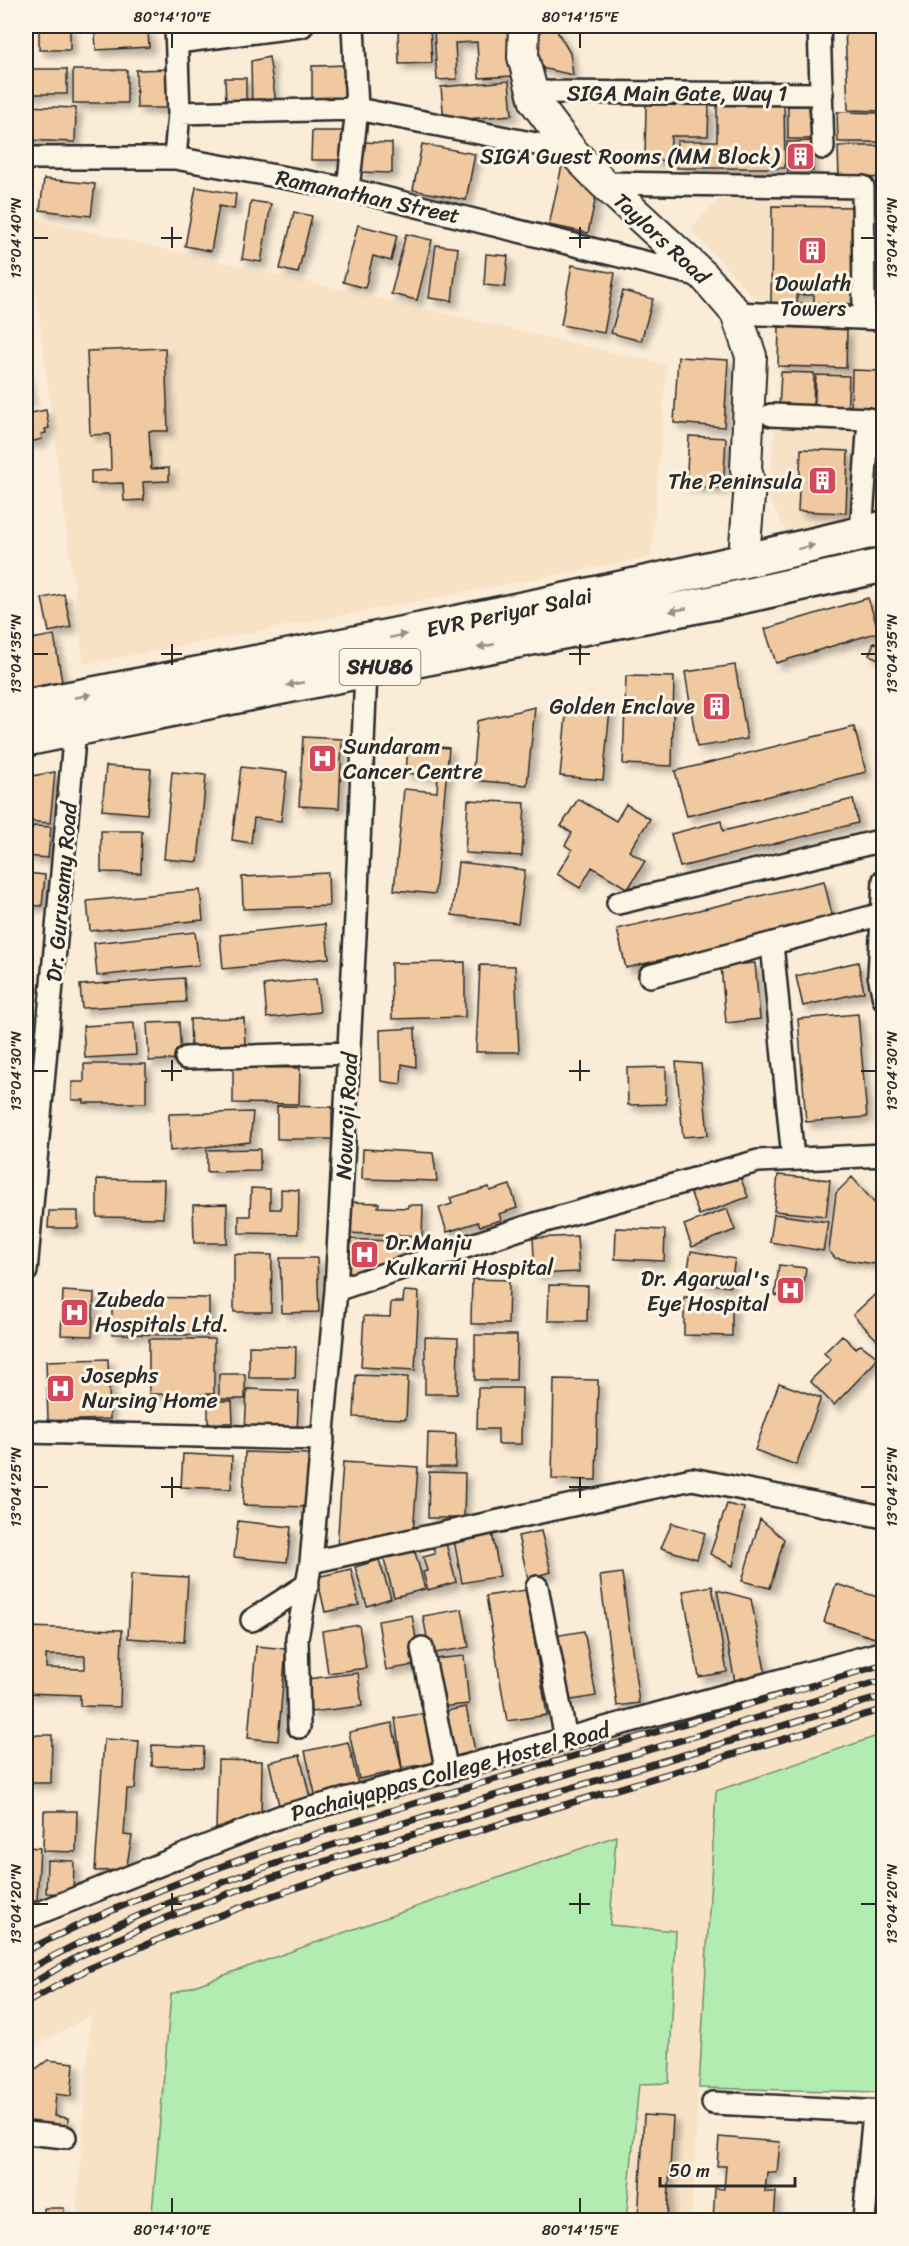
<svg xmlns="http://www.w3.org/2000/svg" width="909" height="2246" font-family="Sriracha,sans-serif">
<defs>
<filter id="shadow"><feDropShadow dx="5.5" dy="5.5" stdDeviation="3" flood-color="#0004"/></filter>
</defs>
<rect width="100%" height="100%" fill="#faecd7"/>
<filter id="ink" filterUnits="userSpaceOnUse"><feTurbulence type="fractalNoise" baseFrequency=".0167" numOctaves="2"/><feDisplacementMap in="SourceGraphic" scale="12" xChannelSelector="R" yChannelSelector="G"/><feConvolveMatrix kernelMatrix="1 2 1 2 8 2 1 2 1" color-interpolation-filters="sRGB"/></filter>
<g filter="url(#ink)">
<path fill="#f7e2c6" d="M883,187V513L787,533L769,499L779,375L776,321L690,229L730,188L810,189Z
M26,217L667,365L651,557L84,664Z
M26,1030L38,1031L26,1157Z
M883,1654V1734L716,1792L691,2220H76L91,2015L26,2051V1936L187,1866L336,1816Z"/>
<path fill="#b3ecb0" stroke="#6f8c6e" stroke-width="1.5" d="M883,1734V2092L699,2088L716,1791Z
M616,1836L610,1925L676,1931L669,2083L639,2084L626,2220H247L152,2213L171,1994Z"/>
<path fill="#f0c9a0" stroke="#2b2b2b" stroke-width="1.5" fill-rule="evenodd" filter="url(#shadow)" d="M39,26H70V50H39Z
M509,26L512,76L479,78L477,42L455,43L457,79L437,80L434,30Z
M535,26H554L570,53L573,75L537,67Z
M845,26H884V111L848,110Z
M430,27L432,63L399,64L398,28Z
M148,30L149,47L96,50L95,33Z
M269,57L276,103L252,106L251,61Z
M351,65V100L312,101V66Z
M26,69H67V94H26Z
M172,69L173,108H137L136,70Z
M73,70H127V103H73Z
M225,78H246V106H226Z
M509,81L512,115L444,121L441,87Z
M646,104L709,105L708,136H671L670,161L645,159Z
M717,105H784L785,168H677V141H717Z
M26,106L76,108L75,142L26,140Z
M788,106H809L811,139H788Z
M837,112L884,113V142H838Z
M312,131H346L345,160H311Z
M812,141L813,171H788L787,142Z
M360,142L392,143V173L359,172Z
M422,144L475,154L466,200L413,190Z
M838,146H884V177L839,179Z
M563,161L597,192L588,233L549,225Z
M44,179L95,184L91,216L40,210Z
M196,187L236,194L234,209L219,206L211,251L185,246Z
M251,201L271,204L261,262L242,259Z
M772,206L856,207L855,304L814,303V295H797V303H771Z
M294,212L312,216L298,273L280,269Z
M358,225L397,235L391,261L373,256L365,288L343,282Z
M406,234L432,240L417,300L391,294Z
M436,245L458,248L452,301L429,298Z
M486,254L508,256L505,287L484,285Z
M572,265L615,273L604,333L561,325Z
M623,291L653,299L641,341L611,333Z
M779,327L847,329L846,368L778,366Z
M165,348L168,431H149L151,469L169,468V481L143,482L144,500L124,501L123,483L91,484V471L111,470L110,434L90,435L87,351Z
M678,357L728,360L724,427L674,423Z
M852,370L882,371L881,416L851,415Z
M26,371L30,400L26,401Z
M781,372L814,373L813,411L779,410Z
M816,375L849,376L847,415L814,413Z
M46,410L49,428L45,429L46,433L41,434L42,439L26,443V414Z
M689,436L726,438L723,488L686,486Z
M801,449L848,451L846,513L798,511Z
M64,594L71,627L49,632L42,598Z
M868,598L879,632L776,663L765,629Z
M54,635L62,682L28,688L26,676V640Z
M874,642L884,646V661L869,655Z
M735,665L747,739L697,747L685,672Z
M626,676L674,677L672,766L623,764Z
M567,705L610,709L603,780L560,776Z
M535,707L527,785L472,780L477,721Z
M854,727L866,772L687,816L675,771Z
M303,737L342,739L339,808L299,806Z
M408,744L449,748L435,894L394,890L404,789L437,792L438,776L406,773Z
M106,766L151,769L147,814L102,810Z
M241,767L287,772L281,821L254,818L251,843L232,840Z
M55,772L50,823L26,821V777Z
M172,772L206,775L198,862L164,859Z
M578,799L616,821L626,804L650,819L629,851L645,861L628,889L592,867L580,888L557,874L572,850L565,845L572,833L561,826Z
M853,799L858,823L680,867L671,834L721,821L723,831Z
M468,800L525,803L522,856L465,853Z
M33,826L51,827L48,858L26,856V829L32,830Z
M101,831H142L141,873L101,872Z
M458,862L525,870L518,923L452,915Z
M26,873L45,875L42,906L26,905Z
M328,873L329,906L243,909L242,877Z
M824,881L833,919L626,968L617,929Z
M200,890L203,920L90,931L87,901Z
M325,924L329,958L223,969L220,935Z
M195,932L199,965L97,976L94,943Z
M465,962V1017L392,1019L391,963Z
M858,962L864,992L803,1006L796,976Z
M755,963L760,1019L726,1023L721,966Z
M480,965L515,966L519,1052H476Z
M184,978L186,1002L82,1008L80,985Z
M316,979L320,1012L267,1018L264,985Z
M858,1014L867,1117L806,1122L798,1019Z
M244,1018L245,1049L191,1051L190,1019Z
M179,1022L181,1059L149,1061L147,1023Z
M134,1023L136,1055L85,1058L83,1026Z
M415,1028L416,1067L402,1064L401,1084L381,1081L380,1030Z
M676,1062L701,1064L708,1135L683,1137Z
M84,1064H146V1103H84V1100H72V1082H84Z
M233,1067L300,1068L299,1104L233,1103Z
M666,1067V1104L628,1105L627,1068Z
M277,1106L332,1107V1139H277Z
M253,1112L250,1142L170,1151L169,1114Z
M260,1149V1171L207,1172V1150Z
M363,1149L433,1153L437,1181L362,1179Z
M739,1174L748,1197L699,1215L690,1191Z
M778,1175L830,1180L826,1216L774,1211Z
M852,1177L884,1214V1255L874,1264L835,1258L829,1251L836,1193Z
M97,1179L164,1180L163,1218L97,1217Z
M510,1185L517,1208L499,1214L501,1220L480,1226L478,1222L447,1232L439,1208L452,1204L450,1198L489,1187L490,1191Z
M251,1188L270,1189V1209H281V1189L299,1190L298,1234L239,1233V1216H250Z
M348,1202L379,1203L378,1207L408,1208V1205H423L422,1236L347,1233Z
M227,1204V1243H194L193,1205Z
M727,1209L735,1230L692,1247L684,1225Z
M49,1211H78V1228H48Z
M774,1214L828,1222L823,1251L770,1242Z
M616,1228L665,1230L664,1261L615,1259Z
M577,1236L579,1272L535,1274L533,1238Z
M348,1239L413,1242L412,1260L346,1279Z
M691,1251L735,1259L730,1287L686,1280Z
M234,1254L272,1255L271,1312H234Z
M280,1258H317L319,1312L282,1313Z
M779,1265L806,1268L802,1299L775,1295Z
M472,1279L509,1280L508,1324H471Z
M549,1285L588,1286L587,1321H548Z
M884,1286V1345L883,1346L853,1315Z
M63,1291L94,1293L92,1336L61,1335Z
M404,1291L419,1292L415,1370L361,1367L364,1316L390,1317L391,1302H403Z
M112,1297L209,1298V1335L112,1334Z
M684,1297L732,1298V1336L684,1335Z
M475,1335H517L516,1380H475Z
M842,1335L855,1348L861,1345L877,1357L874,1363L834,1405L810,1381L831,1360L824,1353Z
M425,1337L458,1338L457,1394H425Z
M149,1339H214V1394H149Z
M249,1346L296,1347L295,1378H249Z
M108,1359L110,1419L48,1421L46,1361Z
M219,1374H245V1399H219Z
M356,1375L408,1377L406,1419L354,1417Z
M554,1379L598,1380L596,1480L552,1479Z
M779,1383L821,1398L796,1465L755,1450Z
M478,1388H522L521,1444H498V1429H477Z
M247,1389L299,1391L297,1432L245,1430Z
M208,1401H232L233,1423H208Z
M428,1433L456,1434L455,1467H427Z
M245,1452L310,1454L308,1507L243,1505Z
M183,1454L232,1456L231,1489L181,1487Z
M343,1462L418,1467L413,1533L337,1548Z
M429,1472L465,1473L464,1518H428Z
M727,1504L744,1508L733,1566L710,1554Z
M760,1519L784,1539L770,1588L742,1581Z
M238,1521L291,1527L287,1562L234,1557Z
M672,1523L705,1533L697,1559L661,1548Z
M491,1527L500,1576L462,1583L453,1535Z
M541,1531L551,1572L528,1578L518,1536Z
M445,1540L456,1582L428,1590L423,1572L427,1571L423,1557L435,1554L432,1544Z
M414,1548L425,1589L394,1597L383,1555Z
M379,1560L391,1598L367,1606L355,1567Z
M351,1569L359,1605L325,1612L317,1577Z
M622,1573L639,1703L617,1706L600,1576Z
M131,1574L188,1577L184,1642L128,1638Z
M836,1584L884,1599V1611L875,1638L824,1622Z
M712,1586L727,1672L699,1677L683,1591Z
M526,1590L547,1715L507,1721L486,1596Z
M717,1590L751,1599L767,1681L736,1687Z
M462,1609L469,1647L430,1654L423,1616Z
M412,1615L420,1664L386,1670L378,1621Z
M359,1625L366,1668L328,1673L322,1631Z
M26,1627L122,1630L120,1707L80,1706V1695L26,1693ZM46,1655L85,1656V1669L46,1668Z
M584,1631L596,1696L566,1701L554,1636Z
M256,1646L286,1649L278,1741L248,1738Z
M464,1656L469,1704L439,1707L434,1659Z
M358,1673L362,1706L311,1712L307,1679Z
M466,1707L477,1761L453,1766L442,1712Z
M426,1713L433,1763L402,1768L395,1718Z
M392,1723L402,1770L359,1779L349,1732Z
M26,1735H52L51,1783H26Z
M104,1739L139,1741L135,1789H127L124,1835L132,1836L126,1870L95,1871Z
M348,1742L360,1793L317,1802L305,1751Z
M152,1745L204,1747L203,1767L152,1766Z
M300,1755L310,1798L279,1805L269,1762Z
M218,1760L262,1761L261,1819L216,1829Z
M44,1811H77L76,1852L43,1851Z
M26,1847L40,1848L37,1901L26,1902Z
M47,1860L74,1861L73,1894L46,1893Z
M48,2060L74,2063L71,2096L56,2094L54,2116L68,2118V2126L26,2122V2076Z
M644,2115L673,2117L667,2220H638Z
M719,2137L780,2142L777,2173L767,2172L765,2192H776L774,2220H713L715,2188L724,2189L726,2166H717Z
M44,2208H64V2220H44Z"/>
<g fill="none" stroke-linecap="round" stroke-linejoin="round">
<defs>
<path id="street" d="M819,26L823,148
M178,42L302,26
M532,92L822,94
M179,113L357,109L572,151
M26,158H175L348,189L701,276
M175,158L179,113L176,26
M603,183L863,187L864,317
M348,189L357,109L353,26
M736,313L884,319
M771,415L869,419L861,533
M884,880L879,975L884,999
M618,903L884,840
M772,944L793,1159
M650,976L882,914
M186,1058L349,1053
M26,1271L75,729
M336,1290L535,1224L758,1161L884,1155
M26,1432L323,1439
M311,1562L692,1479L884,1517
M537,1587L566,1739
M252,1620L308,1584
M422,1648L447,1772
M299,1727L297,1638L311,1562L336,1290L356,917L366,670
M26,1916L34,1915L279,1817L884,1652
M713,2103L884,2112
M26,2133L65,2137
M864,2220L874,2112"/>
<path id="secondary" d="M524,26L523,57L535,102L572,151L603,183L704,276L736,313L751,356L746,469L750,485L745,544L748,550L760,558"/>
<path id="primary" d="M26,707C313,652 599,597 884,528
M26,739L366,670L722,601L884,565"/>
</defs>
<use href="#street" stroke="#2b2b2b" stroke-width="26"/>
<use href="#secondary" stroke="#2b2b2b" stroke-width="34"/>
<use href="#primary" stroke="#2b2b2b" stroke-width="38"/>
<use href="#street" stroke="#fcf5e5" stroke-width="21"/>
<use href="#secondary" stroke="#fcf5e5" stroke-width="30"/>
<use href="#primary" stroke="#fcf5e5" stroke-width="33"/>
<defs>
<path id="rail" d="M26,1951C174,1875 327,1829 486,1782C619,1743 751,1704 884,1664
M26,1971C162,1894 323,1847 473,1802C610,1761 747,1721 884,1680
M26,1987L79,1956L166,1918L261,1881L374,1846L884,1696
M26,2003L88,1969L174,1933L263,1899L377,1861L884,1709"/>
</defs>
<use href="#rail" stroke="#2b2b2b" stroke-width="7"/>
<use href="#rail" stroke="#fcf5e5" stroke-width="4.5" stroke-dasharray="14" stroke-linecap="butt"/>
</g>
<defs><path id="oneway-solid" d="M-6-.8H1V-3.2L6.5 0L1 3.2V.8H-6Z" transform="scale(1.5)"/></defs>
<g fill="#949088">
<use href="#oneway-solid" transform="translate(806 547) rotate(-14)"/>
<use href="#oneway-solid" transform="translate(678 610) rotate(169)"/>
<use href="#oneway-solid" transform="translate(398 636) rotate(-12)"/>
<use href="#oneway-solid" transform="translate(486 646) rotate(169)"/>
<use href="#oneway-solid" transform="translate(295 684) rotate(169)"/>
<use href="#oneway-solid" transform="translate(83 696) rotate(-11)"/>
</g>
</g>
<path fill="none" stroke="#2b2b2b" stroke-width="2" d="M172,33V48M580,33V48M172,227V248M580,227V248M33,238H48M161,238H182M569,238H590M861,238H876M172,644V665M580,644V665M33,654H48M161,654H182M569,654H590M861,654H876M172,1060V1081M580,1060V1081M33,1071H48M161,1071H182M569,1071H590M861,1071H876M172,1477V1498M580,1477V1498M33,1487H48M161,1487H182M569,1487H590M861,1487H876M172,1893V1914M580,1893V1914M33,1904H48M161,1904H182M569,1904H590M861,1904H876M172,2198V2213M580,2198V2213"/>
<defs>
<symbol id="building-square" viewBox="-11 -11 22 22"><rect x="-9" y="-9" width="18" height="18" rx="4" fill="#d1495b" stroke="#fcf5e5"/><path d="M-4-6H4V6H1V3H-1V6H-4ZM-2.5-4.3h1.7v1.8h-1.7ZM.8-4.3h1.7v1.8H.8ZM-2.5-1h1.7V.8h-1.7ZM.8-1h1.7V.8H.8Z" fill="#fff"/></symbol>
<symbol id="hospital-square" viewBox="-11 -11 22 22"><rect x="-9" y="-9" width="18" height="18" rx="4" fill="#d1495b" stroke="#fcf5e5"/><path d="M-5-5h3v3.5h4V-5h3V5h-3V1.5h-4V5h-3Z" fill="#fff"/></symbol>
</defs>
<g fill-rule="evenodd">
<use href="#building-square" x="784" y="140" width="33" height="33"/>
<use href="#building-square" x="796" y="234" width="33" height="33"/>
<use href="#building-square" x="806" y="464" width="33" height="33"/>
<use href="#building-square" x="700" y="690" width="33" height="33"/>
<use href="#hospital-square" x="306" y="742" width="33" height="33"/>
<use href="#hospital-square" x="348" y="1238" width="33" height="33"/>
<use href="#hospital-square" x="774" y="1274" width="33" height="33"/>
<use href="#hospital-square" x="58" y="1296" width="33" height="33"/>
<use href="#hospital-square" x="44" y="1372" width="33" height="33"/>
</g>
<g text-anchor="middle" stroke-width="6" stroke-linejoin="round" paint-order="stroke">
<rect fill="#fcf5e5" stroke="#6a6863" stroke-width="1.5" x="339.5" y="649" width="81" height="36" rx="4.5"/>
<g font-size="21" font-weight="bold" fill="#2b2b2b">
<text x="380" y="674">SHU86</text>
</g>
<g font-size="22" fill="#2b2b2b" stroke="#fcf5e5">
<text x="677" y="101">SIGA Main Gate, Way 1</text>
<text transform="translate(368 196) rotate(12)" y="8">Ramanathan Street</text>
<text transform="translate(662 238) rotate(43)" y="8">Taylors Road</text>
<text transform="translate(509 612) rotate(-12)" y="8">EVR Periyar Salai</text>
<text transform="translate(61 892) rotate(-85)" y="8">Dr. Gurusamy Road</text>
<text transform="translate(346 1116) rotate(-87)" y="8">Nowroji Road</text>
<text transform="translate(450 1771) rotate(-15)" y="8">Pachaiyappas College Hostel Road</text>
</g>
<g font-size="22" fill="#2b2b2b" stroke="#fcf5e5" text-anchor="end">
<text x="779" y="164">SIGA Guest Rooms (MM Block)</text>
<text x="813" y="291" text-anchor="middle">Dowlath<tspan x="813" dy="25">Towers</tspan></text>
<text x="802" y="489">The Peninsula</text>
<text x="695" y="714">Golden Enclave</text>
<text x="343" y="754" text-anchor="start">Sundaram<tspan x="343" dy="25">Cancer Centre</tspan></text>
<text x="385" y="1250" text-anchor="start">Dr.Manju<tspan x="385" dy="25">Kulkarni Hospital</tspan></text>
<text x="769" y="1286">Dr. Agarwal's<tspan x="769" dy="25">Eye Hospital</tspan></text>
<text x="95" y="1307" text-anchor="start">Zubeda<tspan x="95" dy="25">Hospitals Ltd.</tspan></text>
<text x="82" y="1383" text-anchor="start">Josephs<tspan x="82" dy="25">Nursing Home</tspan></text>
</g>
</g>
<rect width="909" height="2246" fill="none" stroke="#fcf5e5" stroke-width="66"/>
<path d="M660 2177v9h135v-9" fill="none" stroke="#2b2b2b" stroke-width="3"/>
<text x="669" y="2177" font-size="18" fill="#2b2b2b" stroke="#fcf5e5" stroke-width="4.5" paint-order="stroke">50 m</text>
<rect x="33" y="33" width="843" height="2180" fill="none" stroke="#2b2b2b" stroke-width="2"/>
<g font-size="15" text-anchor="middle" fill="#2b2b2b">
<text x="172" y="22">80°14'10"E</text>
<text x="580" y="22">80°14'15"E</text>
<text transform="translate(16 238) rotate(-90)" y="5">13°04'40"N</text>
<text transform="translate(892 238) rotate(-90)" y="5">13°04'40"N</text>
<text transform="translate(16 654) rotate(-90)" y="5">13°04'35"N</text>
<text transform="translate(892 654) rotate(-90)" y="5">13°04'35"N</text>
<text transform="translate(16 1071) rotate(-90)" y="5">13°04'30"N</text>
<text transform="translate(892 1071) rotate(-90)" y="5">13°04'30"N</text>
<text transform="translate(16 1487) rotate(-90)" y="5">13°04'25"N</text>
<text transform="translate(892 1487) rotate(-90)" y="5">13°04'25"N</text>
<text transform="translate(16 1904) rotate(-90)" y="5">13°04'20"N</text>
<text transform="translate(892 1904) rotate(-90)" y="5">13°04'20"N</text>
<text x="172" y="2235">80°14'10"E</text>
<text x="580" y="2235">80°14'15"E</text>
</g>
</svg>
